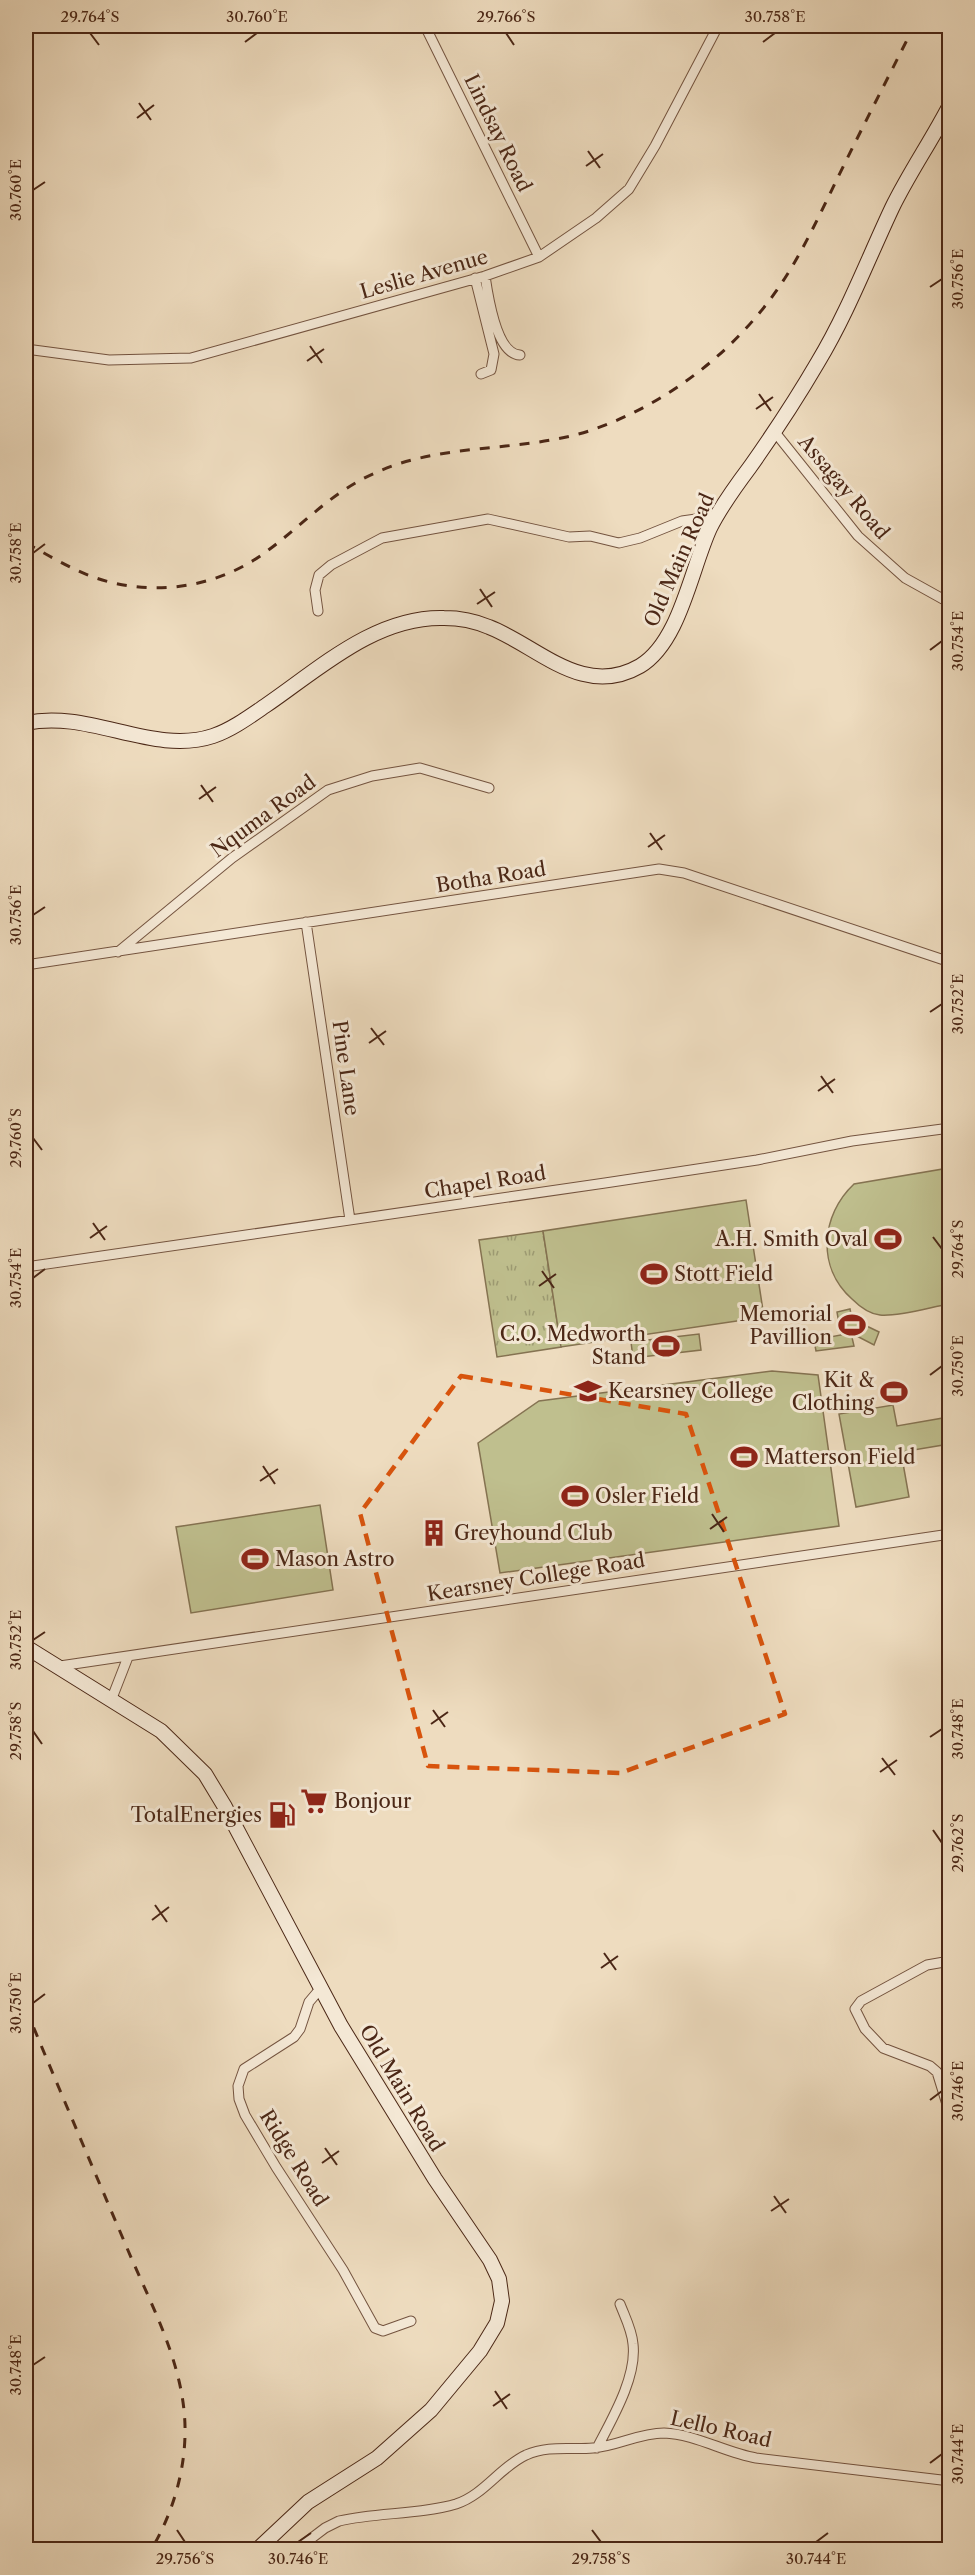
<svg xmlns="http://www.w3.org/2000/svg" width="975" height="2575" font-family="'Libre Caslon Text',serif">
<defs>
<pattern id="grass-tufts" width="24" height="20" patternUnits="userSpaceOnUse" patternTransform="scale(1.5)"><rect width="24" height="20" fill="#bfbf8e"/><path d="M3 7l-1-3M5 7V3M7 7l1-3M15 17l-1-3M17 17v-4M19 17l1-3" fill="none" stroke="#9d9b73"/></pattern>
</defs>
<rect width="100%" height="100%" fill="#eedcbf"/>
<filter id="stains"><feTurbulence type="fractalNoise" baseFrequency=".00333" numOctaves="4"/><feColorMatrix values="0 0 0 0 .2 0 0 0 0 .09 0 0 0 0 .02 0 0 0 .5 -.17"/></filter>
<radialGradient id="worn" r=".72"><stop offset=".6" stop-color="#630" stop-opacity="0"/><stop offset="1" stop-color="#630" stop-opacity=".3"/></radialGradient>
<path fill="url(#grass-tufts)" stroke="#857352" stroke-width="1.5" d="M543,1231L561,1347L497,1357L479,1240Z"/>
<path fill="#bfbf8e" stroke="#857352" stroke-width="1.5" d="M949,1168V1304C931,1307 898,1317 880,1315C870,1314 859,1306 852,1299C816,1267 821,1215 854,1184Z
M746,1200L764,1317L561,1347L543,1231Z
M850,1309L852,1319L879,1332L874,1345L851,1333L854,1346L816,1351L814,1340L841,1335L837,1312Z
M699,1334L701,1350L633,1358L631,1342Z
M772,1371L818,1375L839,1526L500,1573L478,1443L539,1401Z
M893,1405L897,1426L949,1417V1444L901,1452L909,1497L856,1507L839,1414Z
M320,1505L333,1590L191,1613L176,1527Z"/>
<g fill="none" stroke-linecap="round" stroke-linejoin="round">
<defs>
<path id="street" d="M425,26L539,257
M485,276C488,296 496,354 520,355
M475,278L494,354L491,370L481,374
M26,349L109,360L191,358L485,276L539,257L596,218L629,189L655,146L718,26
M774,431L858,536L905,578L950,603
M318,611L315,590L319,575L331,565L382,538L488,519L569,537L590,536L619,543L640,538L682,521L717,516
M306,922L350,1220
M118,952L232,858L328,790L372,776L420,768L489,788
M26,965L659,869L684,873L950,962
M26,1267L605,1183L757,1160L852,1141L950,1128
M60,1666L950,1534
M112,1698L128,1657
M950,1961L927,1965L861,2001L855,2009L865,2029L883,2048L930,2066L937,2072L950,2114
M320,1989L309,2002L300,2029L294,2037L244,2069L238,2086L239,2099L245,2115L276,2167L343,2270L375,2328L383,2331L411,2321
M597,2448C612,2419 637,2377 633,2344C632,2330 625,2317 620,2304
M296,2550L325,2528L339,2521C377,2512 418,2515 456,2504C484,2495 500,2467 526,2455C549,2445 570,2450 593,2448C618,2446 639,2433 664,2433C695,2434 726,2453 756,2458L950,2481"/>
<path id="secondary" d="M26,723C89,709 153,756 213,736C231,730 249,717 265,706C318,670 375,616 444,618C460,618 475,621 489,627C538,646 583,699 640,666C680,642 691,569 710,528C721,506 735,487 750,467C774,433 797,398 818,362C847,314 868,259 892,208C909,173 932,140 950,105
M26,1647L161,1731L205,1774L225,1807L341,2026L435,2179L490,2260L499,2279L502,2301L497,2323L480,2351L431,2410L377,2458L308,2502L257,2550"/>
</defs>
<use href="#street" stroke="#745440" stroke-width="11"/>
<use href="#secondary" stroke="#4b2716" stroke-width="16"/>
<use href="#street" stroke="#f4e8d5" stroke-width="9"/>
<use href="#secondary" stroke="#f4e8d5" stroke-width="14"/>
<path stroke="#4b2716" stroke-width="3" stroke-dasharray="10 10" stroke-linecap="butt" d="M26,543C48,555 69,568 93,577C150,597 214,589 263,554C301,527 331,492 375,473C442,442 519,453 589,431C669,404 740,348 785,278C808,242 825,203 844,165C867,118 891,72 914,26
M26,2009C59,2089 93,2168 127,2248C149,2300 178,2353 184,2410C189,2458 176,2508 151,2550"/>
</g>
<path fill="none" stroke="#d8540d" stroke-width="4.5" stroke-dasharray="12 8" stroke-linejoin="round" d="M461,1376L686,1414L785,1714L620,1773L428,1766L360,1513Z"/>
<path fill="none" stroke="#4b2716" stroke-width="2" d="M90,33L99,45M506,33L514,45M245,42L257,33M763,42L775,33M139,103L151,120M137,118L154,105M588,151L600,168M586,166L603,154M33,190L45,182M930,287L942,279M310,346L322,363M307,361L324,349M759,394L771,411M756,409L773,397M33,553L45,544M480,589L492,607M477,604L495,592M930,650L942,641M201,785L213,802M199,799L216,787M650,833L662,850M648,847L665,835M33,915L45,907M930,1012L942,1004M371,1028L384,1045M369,1043L386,1031M821,1076L833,1093M818,1091L835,1079M33,1138L42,1150M93,1223L105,1240M933,1237L942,1249M90,1238L107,1226M542,1271L554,1288M33,1278L45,1269M539,1286L556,1274M930,1375L942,1366M263,1466L275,1484M260,1481L278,1469M712,1514L724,1532M710,1529L727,1517M33,1640L45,1632M433,1710L445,1727M431,1724L448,1712M33,1731L42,1744M930,1737L942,1729M882,1758L895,1775M880,1772L897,1760M933,1830L942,1843M155,1905L167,1922M152,1920L169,1907M604,1953L616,1970M601,1968L618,1956M33,2003L45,1994M930,2100L942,2091M325,2148L337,2165M322,2163L339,2151M774,2196L786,2213M771,2211L789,2199M33,2365L45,2357M495,2391L507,2409M493,2406L510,2394M930,2463L942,2454M177,2530L185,2542M592,2530L601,2542M298,2542L311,2533M816,2542L828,2533"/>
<defs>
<symbol id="stadium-bare" viewBox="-9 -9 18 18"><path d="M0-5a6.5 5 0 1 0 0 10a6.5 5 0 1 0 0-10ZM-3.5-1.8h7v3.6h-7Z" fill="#8f2418" stroke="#f4e8d5" stroke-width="2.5" paint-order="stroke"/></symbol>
<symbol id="school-bare" viewBox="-9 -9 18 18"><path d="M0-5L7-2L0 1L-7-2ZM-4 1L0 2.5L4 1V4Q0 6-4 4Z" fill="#8f2418" stroke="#f4e8d5" stroke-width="2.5" paint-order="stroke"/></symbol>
<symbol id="building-bare" viewBox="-9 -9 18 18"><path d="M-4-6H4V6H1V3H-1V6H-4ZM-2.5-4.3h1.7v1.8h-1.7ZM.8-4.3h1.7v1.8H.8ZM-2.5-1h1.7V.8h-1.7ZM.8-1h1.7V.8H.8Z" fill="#8f2418" stroke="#f4e8d5" stroke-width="2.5" paint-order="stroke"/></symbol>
<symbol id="supermarket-bare" viewBox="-9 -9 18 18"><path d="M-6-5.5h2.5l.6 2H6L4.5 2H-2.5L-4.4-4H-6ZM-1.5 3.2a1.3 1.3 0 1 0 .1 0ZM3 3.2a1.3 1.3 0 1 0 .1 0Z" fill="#8f2418" stroke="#f4e8d5" stroke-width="2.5" paint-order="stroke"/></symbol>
<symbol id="fuel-bare" viewBox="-9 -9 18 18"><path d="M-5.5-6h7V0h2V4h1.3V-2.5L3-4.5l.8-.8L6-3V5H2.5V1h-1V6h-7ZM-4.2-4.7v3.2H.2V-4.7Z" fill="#8f2418" stroke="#f4e8d5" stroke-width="2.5" paint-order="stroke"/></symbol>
</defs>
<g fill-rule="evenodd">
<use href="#stadium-bare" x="869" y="1220" width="38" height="38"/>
<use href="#stadium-bare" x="635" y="1255" width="38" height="38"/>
<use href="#stadium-bare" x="833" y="1306" width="38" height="38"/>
<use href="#stadium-bare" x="647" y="1327" width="38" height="38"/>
<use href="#school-bare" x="569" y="1372" width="38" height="38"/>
<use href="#stadium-bare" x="875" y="1373" width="38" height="38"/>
<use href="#stadium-bare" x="725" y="1438" width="38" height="38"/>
<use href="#stadium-bare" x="556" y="1477" width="38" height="38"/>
<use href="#building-bare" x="415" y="1514" width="38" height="38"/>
<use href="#stadium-bare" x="236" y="1540" width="38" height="38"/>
<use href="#supermarket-bare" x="295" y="1782" width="38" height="38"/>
<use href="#fuel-bare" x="263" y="1796" width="38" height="38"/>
</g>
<g text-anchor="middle" stroke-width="6" stroke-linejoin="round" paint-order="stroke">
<g font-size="20" fill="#4b2716" stroke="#f4e8d5">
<text transform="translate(498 133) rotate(64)" y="7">Lindsay Road</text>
<text transform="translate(424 274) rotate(-16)" y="7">Leslie Avenue</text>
<text transform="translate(844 487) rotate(50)" y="7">Assagay Road</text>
<text transform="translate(679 560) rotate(-66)" y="7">Old Main Road</text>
<text transform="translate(263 816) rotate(-36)" y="7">Nquma Road</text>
<text transform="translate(491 877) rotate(-9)" y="7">Botha Road</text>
<text transform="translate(346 1068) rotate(82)" y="7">Pine Lane</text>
<text transform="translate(485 1182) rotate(-9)" y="7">Chapel Road</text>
<text transform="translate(536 1577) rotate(-9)" y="7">Kearsney College Road</text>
<text transform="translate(402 2088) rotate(59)" y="7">Old Main Road</text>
<text transform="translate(294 2158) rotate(58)" y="7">Ridge Road</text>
<text transform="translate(721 2429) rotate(13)" y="7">Lello Road</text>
</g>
<g font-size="20" fill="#4b2716" stroke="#f4e8d5" text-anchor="start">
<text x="868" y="1246" text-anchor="end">A.H. Smith Oval</text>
<text x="674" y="1281">Stott Field</text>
<text x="832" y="1321" text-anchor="end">Memorial<tspan x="832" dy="23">Pavillion</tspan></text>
<text x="646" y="1341" text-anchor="end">C.O. Medworth<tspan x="646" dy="23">Stand</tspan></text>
<text x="874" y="1387" text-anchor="end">Kit &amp;<tspan x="874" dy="23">Clothing</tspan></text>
<text x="608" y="1398">Kearsney College</text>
<text x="764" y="1464">Matterson Field</text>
<text x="595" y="1503">Osler Field</text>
<text x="454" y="1540">Greyhound Club</text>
<text x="275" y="1566">Mason Astro</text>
<text x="334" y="1808">Bonjour</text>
<text x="262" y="1822" text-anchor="end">TotalEnergies</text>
</g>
</g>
<rect width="975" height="2575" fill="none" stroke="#eedcbf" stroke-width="66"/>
<rect x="33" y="33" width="909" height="2509" fill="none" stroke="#4b2716" stroke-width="2"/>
<g font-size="15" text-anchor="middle" fill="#4b2716">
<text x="90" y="22">29.764°S</text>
<text x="257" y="22">30.760°E</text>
<text x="506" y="22">29.766°S</text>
<text x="775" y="22">30.758°E</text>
<text transform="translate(16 190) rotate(-90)" y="5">30.760°E</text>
<text transform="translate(958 279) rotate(-90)" y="5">30.756°E</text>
<text transform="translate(16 553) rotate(-90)" y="5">30.758°E</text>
<text transform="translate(958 641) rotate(-90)" y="5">30.754°E</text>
<text transform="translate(16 915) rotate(-90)" y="5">30.756°E</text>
<text transform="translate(958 1004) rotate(-90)" y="5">30.752°E</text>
<text transform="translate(16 1138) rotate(-90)" y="5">29.760°S</text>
<text transform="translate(958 1249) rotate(-90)" y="5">29.764°S</text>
<text transform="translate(16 1278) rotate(-90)" y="5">30.754°E</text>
<text transform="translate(958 1366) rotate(-90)" y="5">30.750°E</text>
<text transform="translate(16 1640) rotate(-90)" y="5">30.752°E</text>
<text transform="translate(958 1729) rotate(-90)" y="5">30.748°E</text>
<text transform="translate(16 1731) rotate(-90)" y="5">29.758°S</text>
<text transform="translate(958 1843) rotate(-90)" y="5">29.762°S</text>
<text transform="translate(16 2003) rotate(-90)" y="5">30.750°E</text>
<text transform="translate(958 2091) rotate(-90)" y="5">30.746°E</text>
<text transform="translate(16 2365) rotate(-90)" y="5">30.748°E</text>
<text transform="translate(958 2454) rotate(-90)" y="5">30.744°E</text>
<text x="185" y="2564">29.756°S</text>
<text x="298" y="2564">30.746°E</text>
<text x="601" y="2564">29.758°S</text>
<text x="816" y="2564">30.744°E</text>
</g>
<rect width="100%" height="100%" filter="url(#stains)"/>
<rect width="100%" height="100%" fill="url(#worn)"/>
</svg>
